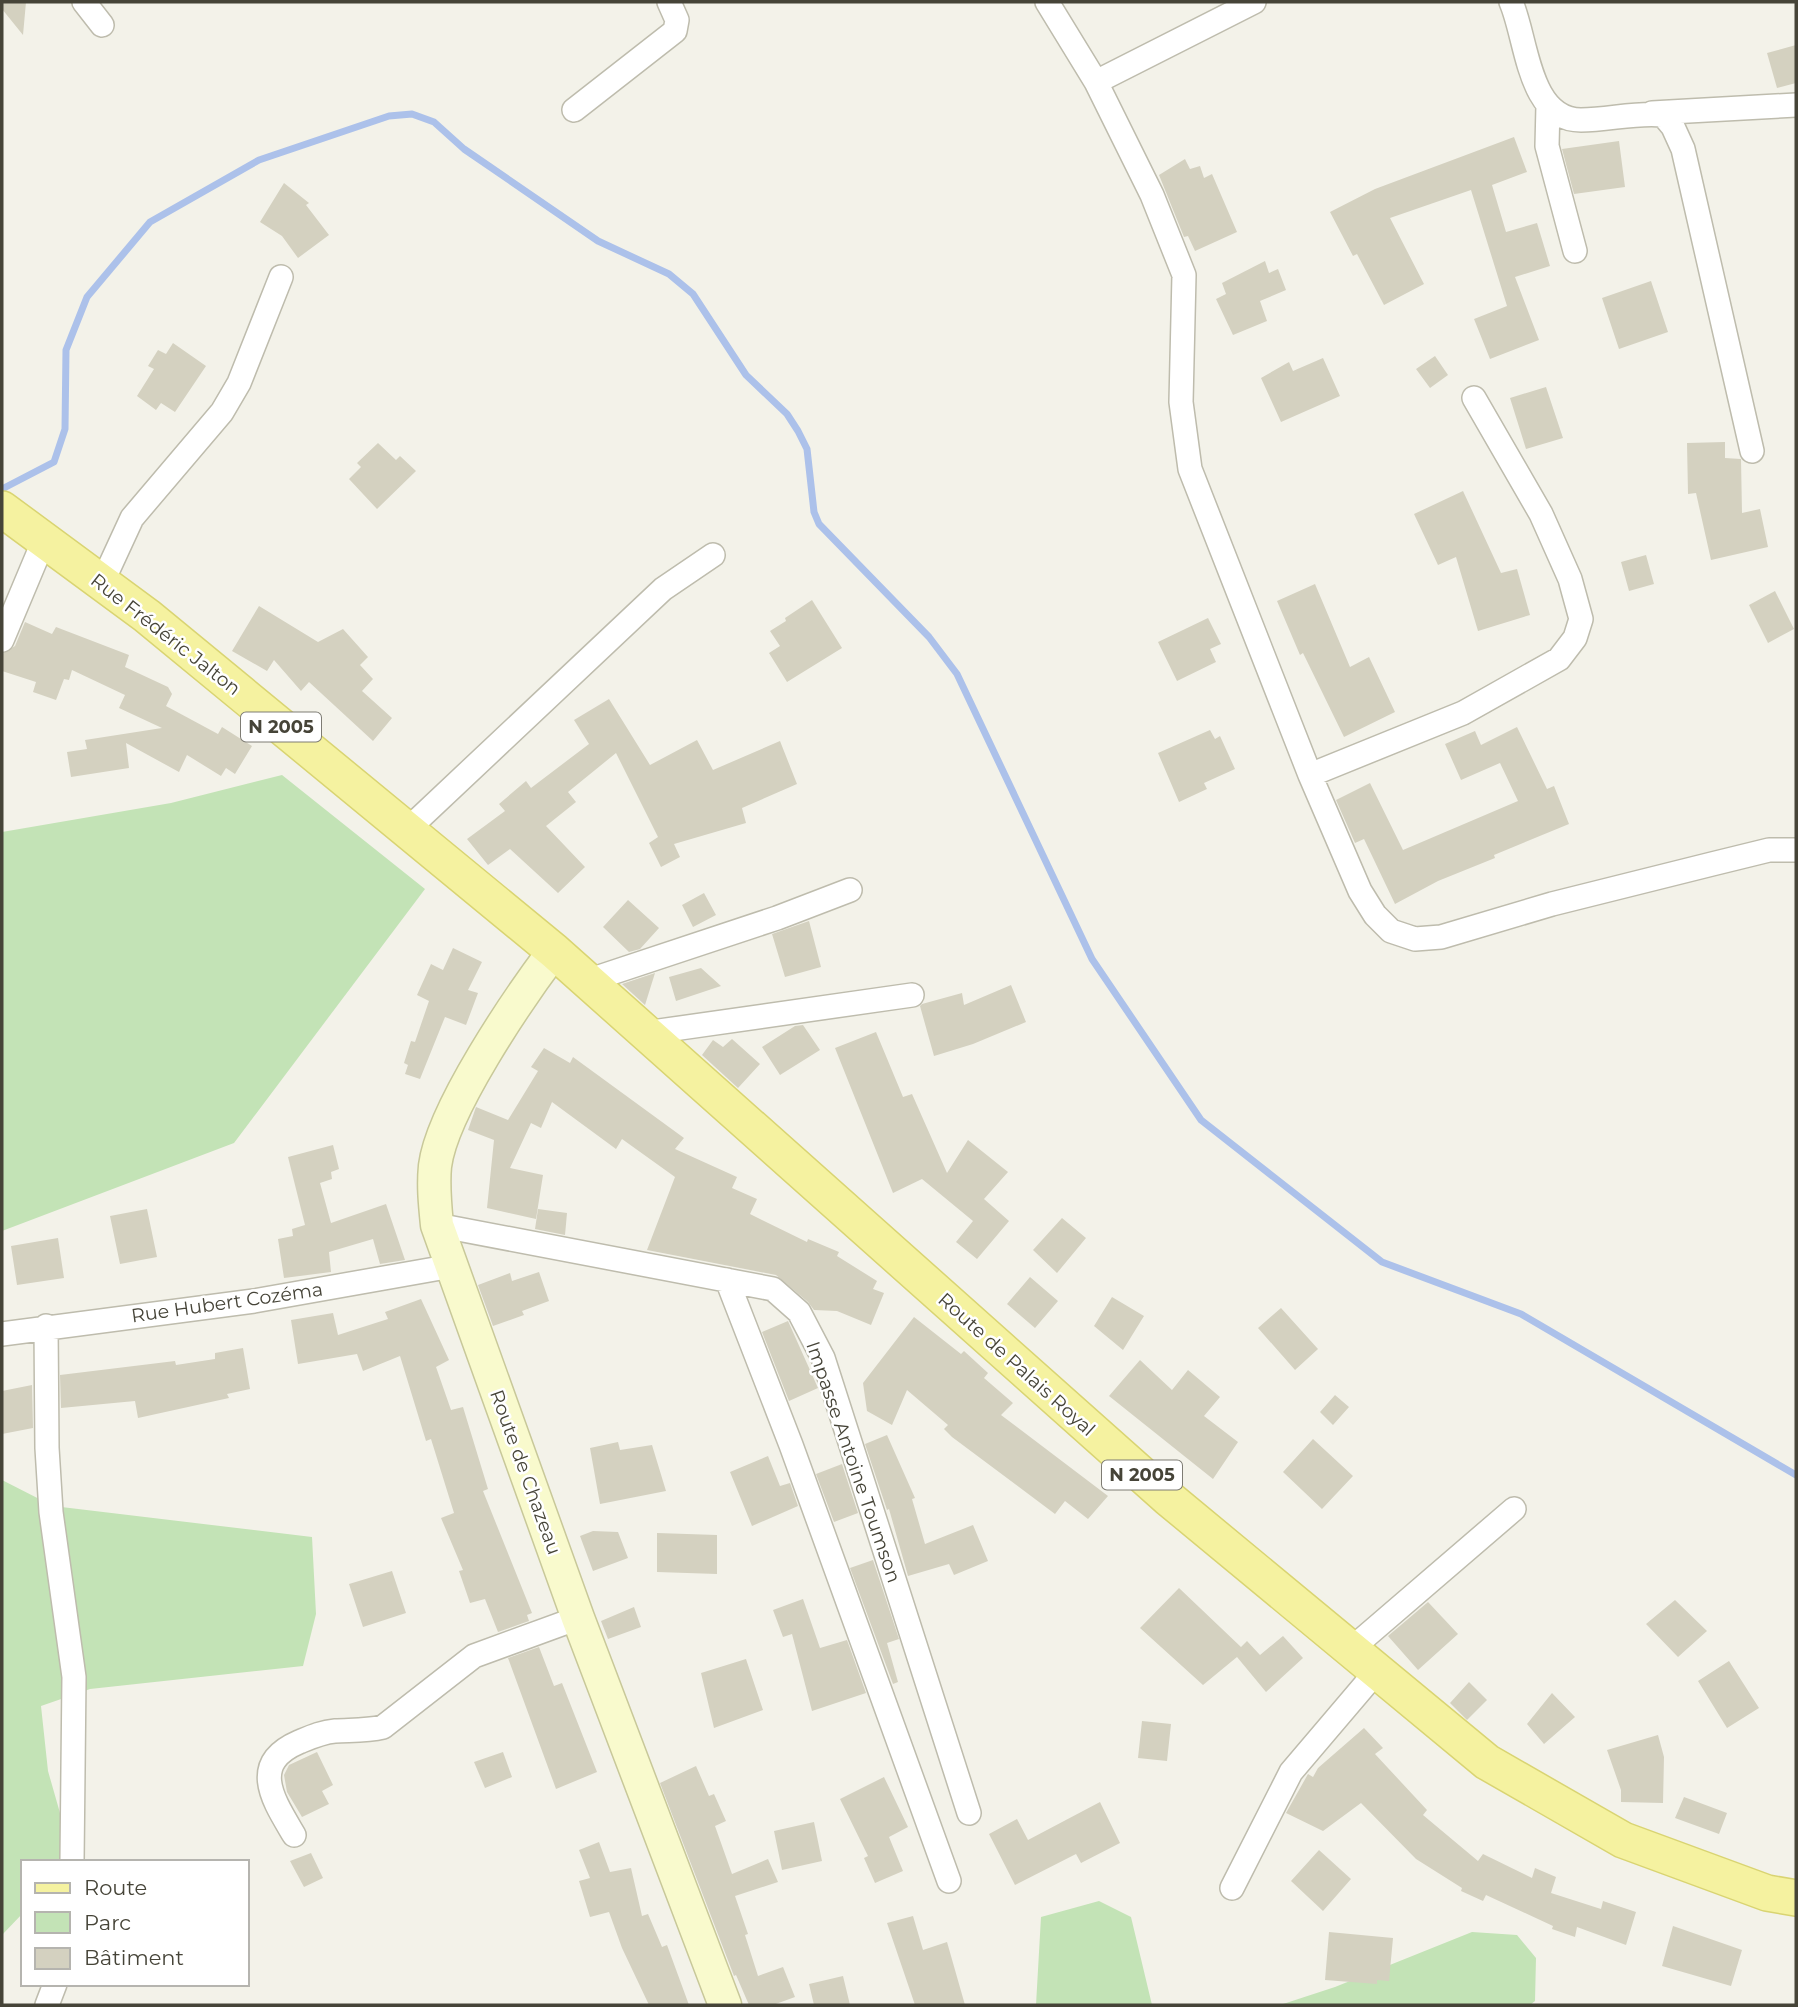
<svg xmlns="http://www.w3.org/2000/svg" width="1798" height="2007" font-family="Montserrat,sans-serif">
<rect width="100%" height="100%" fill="#f3f2e9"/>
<path fill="#c3e3b6" d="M282,775L425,889L234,1143L2,1231V832L171,803Z
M2,1480L53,1506L312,1537L316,1614L303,1666L90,1689L41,1706L48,1771L64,1827L66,1862H23V1913L2,1935Z
M1099,1901L1131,1917L1152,2005H1036L1041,1917Z
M1472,1932L1517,1935L1536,1958L1535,2001L1530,2005H1280L1335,1987Z"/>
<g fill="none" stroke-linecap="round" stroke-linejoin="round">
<path stroke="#acc1ea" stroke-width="7" d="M2,489L54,462L65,429L66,350L87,297L150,222L259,160L389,116L412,114L434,122L464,149L598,241L669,274L693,294L746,375L787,414L798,431L807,449L814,512L819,524L929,637L957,674L1092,959L1201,1120L1382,1262L1521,1314L1796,1475"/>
</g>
<path fill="#d4d1c0" d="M2,2H26L23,35L2,9Z
M1796,45V83L1777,88L1767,53Z
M1514,137L1527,172L1492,185L1506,232L1537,223L1550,266L1515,277L1539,340L1490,359L1474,319L1507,306L1471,190L1390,218L1424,284L1384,305L1357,254L1353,256L1330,212L1375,189Z
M1619,141L1625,187L1574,194L1562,149Z
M1185,159L1190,169L1200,166L1204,178L1212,174L1237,232L1195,251L1188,236L1184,237L1159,175Z
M284,183L309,203L306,205L329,235L298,258L282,236L260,222Z
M1265,261L1269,273L1278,269L1286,290L1260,301L1267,321L1233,335L1216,299L1226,294L1222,283Z
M1651,281L1668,332L1619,349L1602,298Z
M173,343L206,366L175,412L161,403L156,410L137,396L154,369L148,366L158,350L166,354Z
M1435,356L1448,375L1430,388L1416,369Z
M1323,358L1340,396L1281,422L1261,378L1289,362L1293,371Z
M1546,387L1563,438L1526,449L1510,398Z
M1725,442V458L1741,459L1742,513L1760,509L1768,547L1711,560L1696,493L1688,494L1687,443Z
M378,443L396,460L400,456L416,471L377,509L349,479L361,467L357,463Z
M1463,491L1501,573L1517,569L1530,615L1478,631L1456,557L1438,565L1414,514Z
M1646,555L1654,584L1629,591L1621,562Z
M1315,584L1350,667L1369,657L1395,712L1344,737L1303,653L1300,655L1277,601Z
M1775,591L1794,629L1768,643L1749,605Z
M812,600L842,648L787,682L769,653L780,646L770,631L786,621L785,618Z
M259,606L318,642L343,629L368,657L360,665L373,679L362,691L392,718L373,741L309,682L301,691L274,660L267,671L232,651Z
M1208,618L1221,644L1210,649L1216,662L1177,681L1158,642Z
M25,622L52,634L56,627L129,655L125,667L168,687L172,694L166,706L218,734L222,727L252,746L235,774L226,768L221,776L187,755L179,772L126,743L129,768L71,777L67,752L87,749L85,740L162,728L119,708L125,695L72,670L69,680L64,679L56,700L33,692L36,682L2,671V654L15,646Z
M609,699L650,765L697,740L713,770L780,741L797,784L742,808L746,823L674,844L680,857L661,867L649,843L658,837L616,753L568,792L576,802L546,826L585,867L558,893L510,849L488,865L467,839L505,811L499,804L526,781L531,788L589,744L574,720Z
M1517,727L1547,789L1554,786L1569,824L1494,855L1495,858L1438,881L1395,904L1364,839L1355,843L1336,800L1370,783L1403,850L1518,801L1500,763L1461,780L1445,744L1475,731L1481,745Z
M1210,730L1215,739L1220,736L1235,769L1204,783L1207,789L1179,802L1158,753Z
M704,893L716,915L693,927L682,905Z
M628,900L659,928L640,949L629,952L603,927Z
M809,921L821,967L785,977L772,934Z
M453,948L482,962L468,990L478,993L466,1025L445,1017L420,1079L405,1074L408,1065L404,1063L411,1041L415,1042L429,1001L417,995L431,964L443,970Z
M701,968L721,986L676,1001L669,977Z
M655,973L645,1005L622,984Z
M1011,985L1026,1022L973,1044L934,1056L920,1006L922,1004L962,993L964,1005Z
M803,1025L820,1050L780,1075L762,1047L795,1026Z
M876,1032L903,1097L912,1094L947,1173L968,1140L1008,1172L984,1199L1009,1221L977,1259L956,1242L973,1221L922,1179L893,1193L835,1048Z
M732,1039L760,1064L738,1088L702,1055L713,1040L723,1047Z
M544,1048L570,1063L573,1057L684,1138L675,1149L737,1177L732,1188L757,1199L750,1214L807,1242L808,1239L839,1252L837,1256L877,1281L873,1289L884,1293L871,1325L837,1311L814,1310L808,1302L776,1275L647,1250L675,1177L622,1139L616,1149L552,1102L541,1128L531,1123L510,1168L543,1175L536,1219L487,1208L494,1140L468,1130L476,1107L508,1120L538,1071L531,1067Z
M333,1145L339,1169L331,1172L332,1179L320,1183L331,1223L386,1204L405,1260L380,1264L373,1239L329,1252L331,1272L284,1278L278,1239L293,1236L292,1229L305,1225L288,1157Z
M147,1209L157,1257L120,1264L110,1216Z
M538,1209L567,1213L565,1235L535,1229Z
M1062,1218L1086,1238L1057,1273L1033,1250Z
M58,1238L64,1278L17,1285L11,1246Z
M539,1272L549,1301L522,1311L524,1315L493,1326L478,1285L510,1273L512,1281Z
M1030,1277L1058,1301L1035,1328L1007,1304Z
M1112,1297L1144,1316L1123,1350L1094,1326Z
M421,1299L449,1360L436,1367L451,1410L463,1407L488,1489L483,1491L532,1613L527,1615L529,1621L498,1632L485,1599L470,1603L459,1571L463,1570L441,1518L454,1513L431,1439L426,1441L400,1356L363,1371L357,1354L298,1364L291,1320L333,1313L338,1335L388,1319L385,1312Z
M1281,1308L1318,1349L1295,1370L1258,1328Z
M914,1317L961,1354L964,1351L988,1373L984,1378L1013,1403L1001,1415L1108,1496L1088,1519L1065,1501L1055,1514L952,1437L944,1429L948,1425L907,1390L892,1425L867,1411L863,1383Z
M788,1321L818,1388L789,1401L762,1332Z
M243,1348L250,1389L227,1394L229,1398L138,1418L135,1401L61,1408L60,1375L175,1361L176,1365L215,1359V1353Z
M1140,1360L1172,1390L1188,1370L1220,1397L1204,1416L1238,1442L1213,1479L1109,1396Z
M32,1385L33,1428L2,1434V1391Z
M1335,1395L1349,1407L1333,1425L1320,1412Z
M887,1435L915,1498L912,1499L925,1544L973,1525L988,1561L954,1575L949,1564L908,1576L889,1509L887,1510L865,1444Z
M1313,1439L1353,1476L1322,1509L1283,1472Z
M618,1442L620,1450L652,1445L666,1491L600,1504L590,1448Z
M768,1456L780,1486L790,1483L798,1506L752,1526L730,1472Z
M842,1464L858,1513L834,1522L816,1474Z
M593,1531L618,1532L628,1558L593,1571L580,1536Z
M657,1533L717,1535V1574L657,1572Z
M873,1560L899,1639L887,1643L898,1682L893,1684L850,1568Z
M392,1571L406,1613L363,1627L349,1584Z
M1179,1588L1241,1647L1247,1641L1260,1655L1283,1636L1303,1658L1266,1692L1237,1657L1203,1685L1140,1628Z
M803,1599L820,1648L847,1640L866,1693L812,1711L792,1634L783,1637L773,1610Z
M1675,1600L1707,1631L1678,1657L1646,1624Z
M1428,1602L1458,1634L1418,1670L1388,1636Z
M634,1607L641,1627L608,1639L601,1621Z
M539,1647L554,1686L562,1683L597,1772L556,1789L508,1658Z
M746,1659L763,1710L714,1728L701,1673Z
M1729,1661L1759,1708L1727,1728L1698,1681Z
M1469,1682L1487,1700L1467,1720L1450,1703Z
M1552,1693L1575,1717L1544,1744L1527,1724Z
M1142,1721L1171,1724L1167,1761L1138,1758Z
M1364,1728L1383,1748L1375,1754L1427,1810L1423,1815L1478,1861L1483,1854L1532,1878L1535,1868L1556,1877L1551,1893L1601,1909L1603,1901L1636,1912L1626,1945L1577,1927L1575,1937L1552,1929L1553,1926L1486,1895L1483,1901L1461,1891L1462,1888L1416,1859L1361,1803L1323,1831L1286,1813L1308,1774L1313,1777L1318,1768Z
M1658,1735L1664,1757L1663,1803L1621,1802V1790L1607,1750Z
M317,1752L333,1785L322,1791L329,1804L302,1817L287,1792L284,1775L289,1765Z
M503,1752L512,1777L485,1788L474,1762Z
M696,1766L709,1796L714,1794L726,1821L715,1826L732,1874L768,1859L778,1882L735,1896L748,1934L745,1935L758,1976L783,1967L795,1997L773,2005H749L736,1975L734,1976L660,1783Z
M884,1777L908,1827L889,1837L903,1871L875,1883L864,1858L868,1856L840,1799Z
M1684,1797L1727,1813L1719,1834L1675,1818Z
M1100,1802L1120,1843L1081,1863L1076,1854L1015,1885L989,1834L1017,1819L1028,1840Z
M814,1822L822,1861L782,1870L774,1831Z
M599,1842L610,1872L631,1868L642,1916L648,1914L662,1947L667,1945L689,2005H649L622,1948L609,1912L590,1917L579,1881L590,1878L579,1850Z
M1319,1850L1351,1879L1323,1911L1291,1881Z
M311,1853L323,1878L304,1887L290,1861Z
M913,1916L923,1950L947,1942L965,2005H915L887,1923Z
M1673,1926L1742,1950L1731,1986L1662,1966Z
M1329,1932L1393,1938L1389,1981L1377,1980V1984L1325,1980Z
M843,1976L850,2005H814L809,1984Z"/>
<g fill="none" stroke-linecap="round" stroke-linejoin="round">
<defs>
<path id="minor" d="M84,2L102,25
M1047,2L1096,82L1152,195L1184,275L1181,402L1190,469L1310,775L1360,891L1375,915L1391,931L1415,939L1441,937L1552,904L1712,864L1769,850H1796
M1511,2C1527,38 1528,120 1581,120C1609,120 1635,112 1663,115L1673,127L1683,149L1752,451
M1096,82L1254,2
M1548,105L1547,146L1575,251
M574,110L675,31L677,20L669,2
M1652,113L1796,105
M102,583L132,518L222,412L239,383L281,277
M2,640L44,540
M1310,775L1463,713L1559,659L1575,638L1581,619L1570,579L1541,514L1474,398
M406,831L663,589L713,555
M587,981L777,918L850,890
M645,1033L912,995
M437,1225L773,1289L799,1312L823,1358L969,1813
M727,1280L791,1445L949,1881
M46,1326L47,1448L51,1512L74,1677L72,1862
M2,1334L254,1301L452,1266
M1350,1650L1514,1509
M294,1835C274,1801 248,1764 299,1742C311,1737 322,1732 335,1731C352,1730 366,1731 383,1727L474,1656L578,1618
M1232,1888L1291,1772L1376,1672
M47,2005L55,1984"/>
<path id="secondary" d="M554,951C518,999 442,1110 435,1166C433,1186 435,1205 437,1225L578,1618L725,2005"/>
<path id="primary" d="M2,509L147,616L554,951L1168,1498L1487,1762L1623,1840L1767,1893L1796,1898"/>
</defs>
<use href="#minor" stroke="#bebcad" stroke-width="26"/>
<use href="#secondary" stroke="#c8c899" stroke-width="35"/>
<use href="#primary" stroke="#d9d472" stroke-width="38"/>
<use href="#minor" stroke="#fff" stroke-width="23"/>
<use href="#secondary" stroke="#f9facd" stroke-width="32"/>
<use href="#primary" stroke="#f5f2a0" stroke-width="35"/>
</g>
<g text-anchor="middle" stroke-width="5" stroke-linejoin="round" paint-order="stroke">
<g fill="#fff" stroke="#7e7c74" stroke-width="2">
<rect x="241" y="712.5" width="80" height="29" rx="5"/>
<rect x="1102" y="1460.5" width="80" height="29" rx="5"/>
</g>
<g font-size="18" font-weight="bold" fill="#464438">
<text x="281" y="733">N 2005</text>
<text x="1142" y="1481">N 2005</text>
</g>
<g font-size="19" fill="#464438" stroke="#fff">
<text transform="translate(166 634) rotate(38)" y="7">Rue Frédéric Jalton</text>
<text transform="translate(227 1302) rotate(-8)" y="7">Rue Hubert Cozéma</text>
<text transform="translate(1017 1364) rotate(42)" y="7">Route de Palais Royal</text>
<text transform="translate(854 1462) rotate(71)" y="7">Impasse Antoine Toumson</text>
<text transform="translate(526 1472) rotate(70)" y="7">Route de Chazeau</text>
</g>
</g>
<rect width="1798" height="2007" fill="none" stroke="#464438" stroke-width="7"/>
<rect x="21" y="1860" width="228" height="126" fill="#ffffff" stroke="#b5b4af" stroke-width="2"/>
<rect x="35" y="1883" width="35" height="10" fill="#f5f2a0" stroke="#b5b4af" stroke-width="2"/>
<text x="84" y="1895" font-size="21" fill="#464438">Route</text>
<rect x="35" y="1912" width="35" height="21" fill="#c3e3b6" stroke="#b5b4af" stroke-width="2"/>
<text x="84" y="1930" font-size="21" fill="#464438">Parc</text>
<rect x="35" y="1948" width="35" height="21" fill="#d4d1c0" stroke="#b5b4af" stroke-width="2"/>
<text x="84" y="1965" font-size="21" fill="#464438">Bâtiment</text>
</svg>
